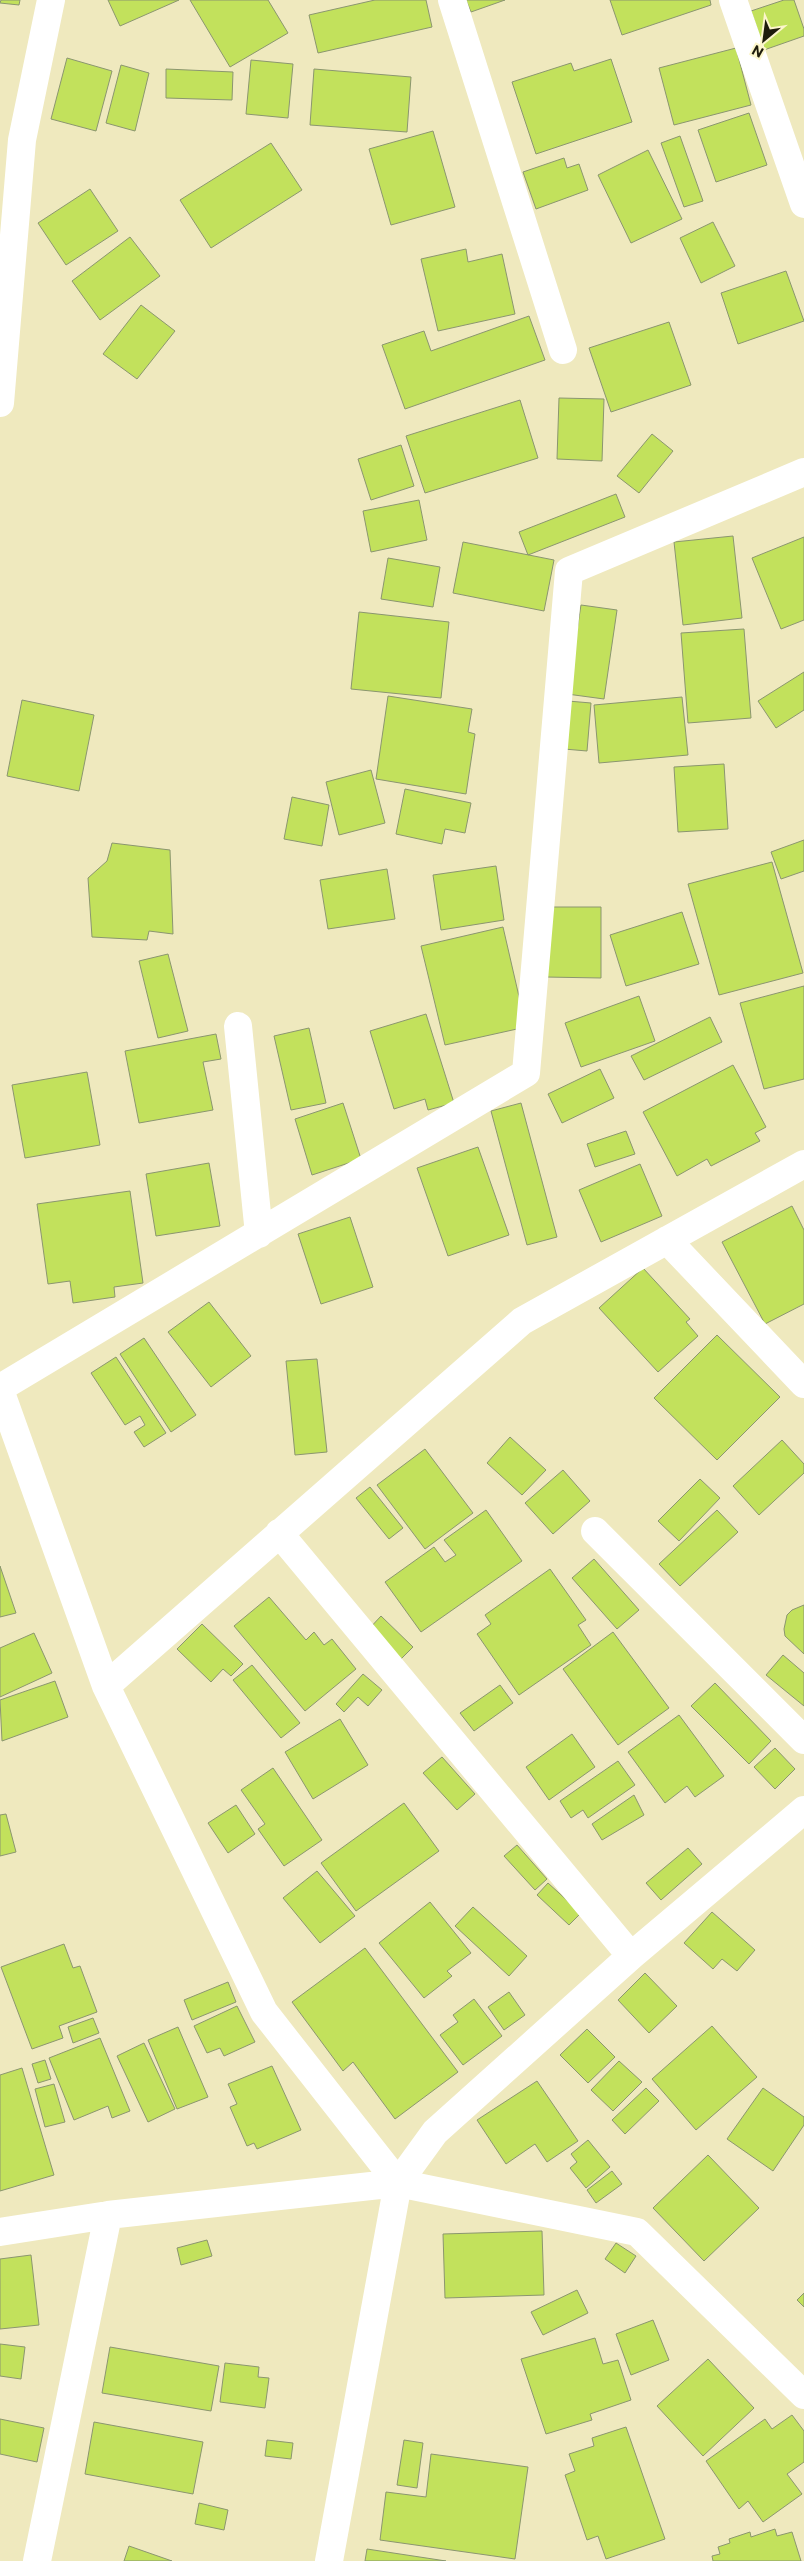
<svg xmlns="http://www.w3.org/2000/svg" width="804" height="2561" font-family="Commissioner,sans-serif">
<rect width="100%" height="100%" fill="#efe9be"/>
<path fill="#c2e15c" stroke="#8b966f" d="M1,0H20L19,5L0,3Z
M108,0H179L120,26Z
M190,0H268L288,33L230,67Z
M375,0H426L432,27L318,53L309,15Z
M466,0H505L471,12Z
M610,0H710L711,5L622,35Z
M784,0H794L804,29V36L764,50L751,11Z
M736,48L751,105L674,125L659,68Z
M67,58L112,71L96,131L51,119Z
M611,59L632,122L536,154L512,82L571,63L574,71Z
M251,60L293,64L288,118L246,114Z
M121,65L149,73L135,131L106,123Z
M166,69L233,72L232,100L166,98Z
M314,69L411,77L407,132L310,125Z
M749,113L767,165L716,182L698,130Z
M433,131L455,207L391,225L369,149Z
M680,136L703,201L684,207L661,143Z
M271,143L302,190L211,248L180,200Z
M648,150L682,219L631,243L598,175Z
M564,158L567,168L579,164L588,190L536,209L523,172Z
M90,189L118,231L66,265L38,223Z
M713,222L735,266L701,283L680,238Z
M130,237L160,276L100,320L72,281Z
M466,249L468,262L502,254L515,314L438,331L421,259Z
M786,271L804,321L738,344L721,293Z
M141,305L175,331L137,379L103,354Z
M529,316L545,360L405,409L382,345L424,331L431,351Z
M669,322L691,385L611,412L589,348Z
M559,398L604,399L602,461L557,459Z
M520,400L538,458L425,493L406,436Z
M652,434L673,451L639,493L617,476Z
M401,445L414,486L371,500L358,459Z
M616,494L625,517L528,555L519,532Z
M419,500L427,540L371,552L363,511Z
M733,536L742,618L683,625L674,542Z
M804,537V620L781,629L752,558Z
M463,542L554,560L544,611L453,593Z
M388,558L440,567L433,607L381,599Z
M581,605L617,610L604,699L567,694Z
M359,612L449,622L441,698L351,689Z
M744,629L751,718L688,723L681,633Z
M804,672V710L776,728L758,701Z
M388,696L472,709L468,732L475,734L466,794L376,779Z
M682,697L688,755L599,763L594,705Z
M22,700L94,715L79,791L7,776Z
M568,701L591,703L587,751L564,749Z
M724,764L728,829L678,832L674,767Z
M371,770L385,823L339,835L326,782Z
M405,789L471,803L465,833L445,829L442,844L396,834Z
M292,797L329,805L322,846L284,839Z
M804,840V871L781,879L771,852Z
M112,843L170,850L173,934L149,931L147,940L92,937L88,878L107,861Z
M772,862L803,973L719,995L688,884Z
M496,866L504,920L441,930L433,875Z
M387,869L395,919L328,929L320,880Z
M546,907H601V978L545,977Z
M682,912L699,964L626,986L610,935Z
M503,927L526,1027L445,1045L421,946Z
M168,954L188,1031L158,1038L139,961Z
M804,986V1079L764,1089L740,1003Z
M639,996L655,1041L581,1067L565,1023Z
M426,1014L454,1103L428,1110L425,1099L394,1109L370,1031Z
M710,1017L722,1042L644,1080L631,1056Z
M309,1028L326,1103L291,1110L274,1036Z
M216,1034L221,1059L203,1062L213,1110L139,1123L125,1051Z
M733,1065L766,1127L755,1133L760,1141L711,1166L707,1159L677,1176L643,1112Z
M600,1069L614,1098L562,1123L548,1094Z
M87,1072L100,1145L25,1158L12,1085Z
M343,1103L361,1159L312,1175L295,1119Z
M521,1103L557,1237L527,1245L491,1111Z
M626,1131L635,1154L595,1167L587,1144Z
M478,1147L509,1235L448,1256L417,1168Z
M209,1163L220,1226L156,1236L146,1174Z
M640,1164L662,1216L601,1242L579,1190Z
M130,1191L143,1283L114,1287L115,1297L73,1303L70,1281L48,1284L37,1204Z
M792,1206L804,1230V1304L765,1324L722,1242Z
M350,1217L373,1287L321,1304L298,1234Z
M643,1268L690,1319L686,1322L698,1336L658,1372L599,1308Z
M209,1302L251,1356L211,1387L168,1332Z
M717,1335L780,1397L717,1460L654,1398Z
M144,1338L196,1415L171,1432L120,1354Z
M116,1357L166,1433L144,1447L134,1432L145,1425L140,1416L125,1425L91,1373Z
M317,1359L327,1452L295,1455L286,1361Z
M510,1437L546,1470L522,1495L487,1463Z
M782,1440L804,1464V1473L759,1515L733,1486Z
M425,1449L473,1513L425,1549L377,1485Z
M563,1470L590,1501L553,1534L525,1503Z
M700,1479L720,1498L679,1541L658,1521Z
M370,1487L403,1528L389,1539L356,1498Z
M486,1510L522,1561L421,1632L385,1582L434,1547L445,1562L456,1555L444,1540Z
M717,1510L738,1532L680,1586L659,1564Z
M594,1559L639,1610L617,1629L572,1578Z
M0,1566L16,1613L0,1617Z
M550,1569L586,1620L578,1625L591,1645L519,1695L477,1634L491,1624L485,1615Z
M269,1597L306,1640L314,1632L324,1645L332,1639L356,1669L305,1711L234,1626Z
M804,1605V1654L785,1636L784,1629L787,1615L792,1610Z
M381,1616L413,1647L399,1661L368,1630Z
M202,1624L243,1664L231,1676L223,1669L211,1682L177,1649Z
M613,1632L669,1708L618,1745L563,1669Z
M34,1633L52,1673L0,1697V1648Z
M783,1655L804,1673V1706L766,1675Z
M252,1665L300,1723L281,1738L233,1680Z
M363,1674L382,1690L368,1706L358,1697L344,1712L336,1704Z
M55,1681L68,1717L2,1741L0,1700Z
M715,1683L771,1741L749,1764L691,1706Z
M500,1685L513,1703L474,1731L460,1713Z
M679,1715L724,1776L695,1797L687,1786L665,1803L628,1752Z
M340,1719L368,1765L313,1799L285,1752Z
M572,1734L595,1767L549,1800L526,1767Z
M775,1748L795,1769L775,1789L754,1767Z
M442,1757L475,1794L457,1810L423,1773Z
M618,1761L635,1785L588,1818L583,1810L571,1818L560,1801Z
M273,1768L322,1840L284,1866L258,1829L265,1824L241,1790Z
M634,1795L644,1815L602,1840L592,1824Z
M404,1803L439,1851L356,1911L321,1863Z
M236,1805L255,1834L228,1853L208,1823Z
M6,1814L16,1852L0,1856V1815Z
M517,1845L547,1879L535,1890L504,1856Z
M688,1848L702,1864L661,1900L646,1883Z
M317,1871L355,1916L320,1943L283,1898Z
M548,1883L581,1913L569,1925L537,1895Z
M430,1902L471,1953L447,1971L452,1976L424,1998L379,1943Z
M473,1907L527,1956L509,1976L455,1926Z
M712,1912L755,1950L737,1971L722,1959L713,1969L684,1943Z
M64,1944L73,1968L80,1966L97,2012L59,2026L63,2038L32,2049L1,1967Z
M365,1948L458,2072L395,2119L353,2062L343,2071L292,2002Z
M645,1973L677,2006L649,2033L618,2000Z
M228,1982L236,2002L192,2020L184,2000Z
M509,1992L525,2015L504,2030L488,2007Z
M474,1999L502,2036L463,2065L440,2035L458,2022L453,2015Z
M237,2006L255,2042L224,2056L220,2048L207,2053L194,2026Z
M93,2018L99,2033L73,2043L68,2027Z
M712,2026L757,2077L696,2130L652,2079Z
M178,2027L208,2097L177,2109L148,2040Z
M587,2029L615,2057L588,2083L560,2055Z
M100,2038L130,2111L112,2118L108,2106L74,2120L49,2058Z
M144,2043L175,2109L148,2122L117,2056Z
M45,2060L51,2079L38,2083L32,2064Z
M619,2061L642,2082L613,2111L591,2090Z
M272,2066L301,2130L257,2149L254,2143L247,2146L230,2107L237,2104L228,2084Z
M22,2068L54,2175L0,2191V2075Z
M537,2081L578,2141L547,2162L535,2144L506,2164L477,2120Z
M54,2084L65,2122L45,2127L35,2089Z
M646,2088L659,2101L625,2134L612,2120Z
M763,2088L804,2117V2125L773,2171L727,2139Z
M588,2140L610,2167L586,2188L570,2168L577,2162L571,2154Z
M708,2155L759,2208L704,2261L653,2208Z
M612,2171L622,2184L596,2203L587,2190Z
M542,2231L544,2295L445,2298L443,2234Z
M207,2240L212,2256L181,2265L177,2248Z
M616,2243L636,2256L625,2273L605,2259Z
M31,2255L39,2325L0,2329V2259Z
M577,2290L588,2313L543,2335L531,2312Z
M804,2293V2307L797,2300Z
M653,2320L669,2360L631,2375L616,2334Z
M595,2338L603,2364L618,2360L631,2400L590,2414L592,2420L546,2434L521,2359Z
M0,2344L25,2347L21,2379L0,2376Z
M110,2347L219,2366L211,2411L102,2393Z
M708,2359L754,2408L703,2456L657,2406Z
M225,2363L259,2367L258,2377L269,2378L265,2408L220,2402Z
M792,2415L804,2431V2462L787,2474L802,2494L763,2522L748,2501L739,2509L706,2461L765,2419L772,2429Z
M0,2419L44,2428L37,2462L0,2454Z
M94,2422L203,2442L193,2494L85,2474Z
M626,2427L665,2539L606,2559L598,2536L587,2540L565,2475L575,2471L569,2454L594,2446L592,2438Z
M267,2440L293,2443L291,2459L265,2456Z
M404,2440L423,2443L417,2488L397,2485Z
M431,2454L528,2467L515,2559L380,2540L386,2492L426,2497Z
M199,2503L228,2510L224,2530L195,2524Z
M775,2529L777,2536L792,2532L801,2561H713L712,2556L720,2554L718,2547L730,2543L729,2539L750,2532L751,2537Z
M129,2546L172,2561H124Z
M367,2549L446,2561H365Z"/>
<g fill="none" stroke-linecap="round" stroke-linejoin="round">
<path stroke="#fff" stroke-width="28" d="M452,0L563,350
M733,0L804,204
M0,403L22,140L51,0
M238,1026L259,1234
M667,1240L804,1384
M0,1388L526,1073L569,571L804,472
M0,1390L106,1686L264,2012L398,2183L637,2232L804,2395
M595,1531L804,1740
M279,1533L631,1956
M106,1686L522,1321L804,1164
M0,2232L108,2215L398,2183L435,2132L631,1956L804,1810
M37,2561L108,2215
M329,2561L398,2183"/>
</g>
<g transform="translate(764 40) rotate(209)" stroke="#fcf6cb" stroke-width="4" paint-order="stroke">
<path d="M0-4L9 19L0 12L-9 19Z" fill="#1e1c0c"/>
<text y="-8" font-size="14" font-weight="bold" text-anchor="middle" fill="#1e1c0c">N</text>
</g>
</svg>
